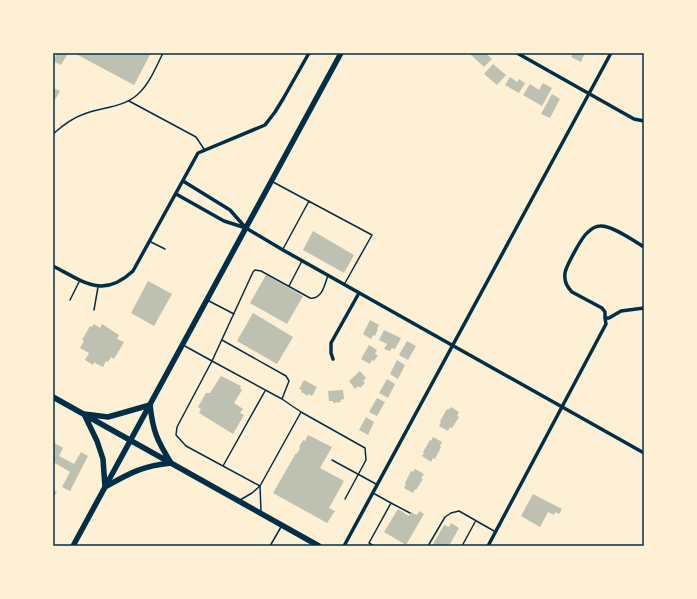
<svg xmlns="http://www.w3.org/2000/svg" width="697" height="599" font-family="Roboto,sans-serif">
<rect width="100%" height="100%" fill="#fdf0d5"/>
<path fill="#bec0b2" d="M57,53H68L61,65L53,61Z
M74,53H151L134,85Z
M473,53H486L492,59L484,67L471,55Z
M573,53H585L581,62L571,57Z
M493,64L506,75L497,85L484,74Z
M510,77L517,82L519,79L525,83L519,93L505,85Z
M543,83L552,88L542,106L523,95L530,84L539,90Z
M53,88L60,91L53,103Z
M552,94L560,99L550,118L541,114Z
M313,231L354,255L344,273L303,250Z
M266,275L303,296L287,324L250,303Z
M148,281L172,294L154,326L131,313Z
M253,313L293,337L277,364L237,341Z
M370,320L379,325L377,329H378L375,336L373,335L371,339L363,334Z
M94,324L100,328L102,324L119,335L117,339L124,342L114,359L111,357L108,362L106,361L103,367L95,363V361L93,365L85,360L89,353L80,348L84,341L82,340L90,326L92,327Z
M384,330L401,338L395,349L392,348L390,351L384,349L387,344L379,340Z
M407,341L416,346L408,360L399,355Z
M369,345L377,350L375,354L378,355L374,361L372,360L370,364L361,359Z
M397,360L405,365L398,379L390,374Z
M360,371L366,378L363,381L365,383L360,388L358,386L355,389L349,381Z
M221,376L241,386L240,388L242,390L234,403L243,409L240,413L244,415L233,434L199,413L201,409L198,407L206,393H210Z
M387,379L395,384L388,398L379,393Z
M304,380L317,387L312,396L308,394V396L301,392L302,390L299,389Z
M343,390L344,399L340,400L341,402L333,403V401H329L328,391Z
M377,398L385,402L377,416L369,412Z
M451,407L459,412L457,416L459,417L452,428L450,427L448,431L439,426L441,422L440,421L447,409L448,410Z
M366,417L374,422L368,435L359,430Z
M308,435L332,447L320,468L344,481L329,508L335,511L327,523L273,493L296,453L297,454L300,448L299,447L303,440L305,441Z
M433,437L442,442L440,446L441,447L435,459L433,458L431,462L422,456L424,453L423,452L430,440L431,441Z
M53,442L63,448L59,456L74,464L81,452L88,456L70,491L62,487L70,472L55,463L53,468Z
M415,469L424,474L421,478L423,479L416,490L415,489L413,493L404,488L406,484L405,483L411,471L413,472Z
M53,490L57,492L53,498Z
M533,494L562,509L559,514L555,512L554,515L548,512L540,527L521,516Z
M398,509L409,516L411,512L417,515L419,511L424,514L406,545L384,532Z
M451,523L459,528L449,546H432L444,525L449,527Z"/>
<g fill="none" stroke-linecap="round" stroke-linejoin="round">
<path stroke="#003049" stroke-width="1.5" d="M129,101L196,137L204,149
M53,134C62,126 72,118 84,114C102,107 122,108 137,95C149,85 156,67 163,53
M273,182L372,235L345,283
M149,241L165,249
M283,249L309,201
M289,286L302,261
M70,300L80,280
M209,301L234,314
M94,310L98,287
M222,340L286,376L289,381L282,399
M183,345L212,361L253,272L255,270L261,271L310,298C322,300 325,284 328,275
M301,412L365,448L366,460L345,499
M332,460L376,484
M223,466L265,391
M260,486L261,511
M373,493L391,503L369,543L374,546
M240,500L252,493L260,486L301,412L282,399L212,361L177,427L176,435L186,446L260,486
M391,503L410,513
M270,546L281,527
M428,546L445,517L451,513L459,511L494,531
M462,546L475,522"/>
<path stroke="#003049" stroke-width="3.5" d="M517,53L634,119L644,121
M183,181L230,210L245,227
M176,194L224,221L246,228L283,250L644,453
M644,247C634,241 612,225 600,226C595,226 591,229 587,233C582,237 566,266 565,273C564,280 567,287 572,292L602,308L605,312V318H609L621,311L644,308
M53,266C84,282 103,299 133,271L198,153L265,125L275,112L283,99L309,53
M333,359L331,353V343L359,293
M344,546L611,53
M488,546L606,324L605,318"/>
<path stroke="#003049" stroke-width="5.5" d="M73,546L341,53"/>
<path stroke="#003049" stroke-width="5.5" d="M53,397L319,546
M150,405C153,432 157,440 171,463C142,466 130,473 105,487L103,459L97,441L84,414L108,417Z"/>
</g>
<rect width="697" height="599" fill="none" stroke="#fdf0d5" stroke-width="108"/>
<rect x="54" y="54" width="589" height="491" fill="none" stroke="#003049" stroke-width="1.5"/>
</svg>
